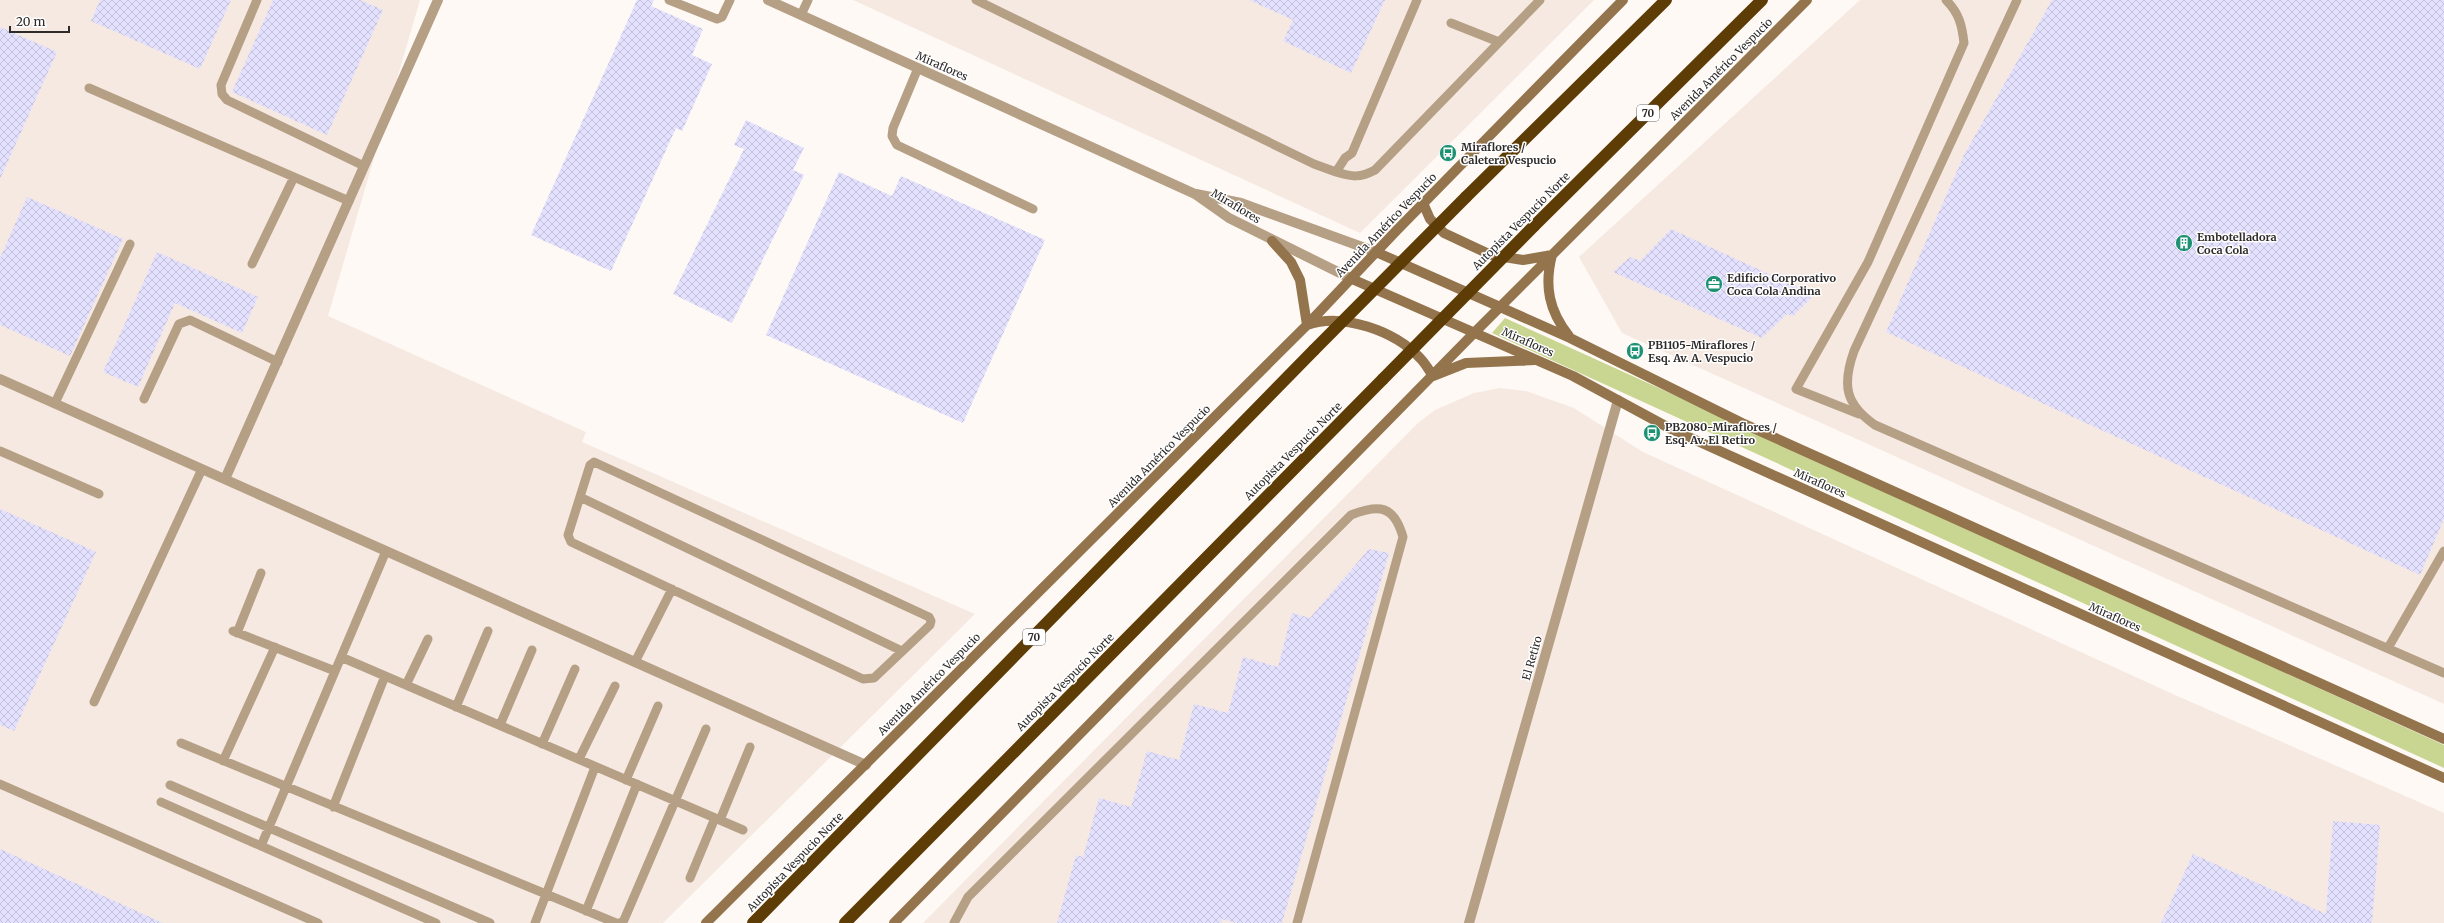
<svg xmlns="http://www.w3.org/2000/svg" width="2444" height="923" font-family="Merriweather,serif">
<defs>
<pattern id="building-cross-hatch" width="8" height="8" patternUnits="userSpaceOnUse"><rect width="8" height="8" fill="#e4e1ff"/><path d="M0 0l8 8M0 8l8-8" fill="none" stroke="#c4c1db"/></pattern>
</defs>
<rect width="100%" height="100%" fill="#fff9f5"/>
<path fill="#f6e9e1" d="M0,0H420L328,316L586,432L582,442L975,614L663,923H0Z
M853,0H1594L1360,233Z
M1860,0H2444V704L1622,333L1579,257Z
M1500,388L1526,391L1574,408L1643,452L2175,695L2444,813V923H923L1418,423L1435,410L1474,393Z"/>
<path fill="#c9d692" d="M1505,318L2444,745V768L1492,333Z"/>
<path fill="url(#building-cross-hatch)" d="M100,0H231L200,69L91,21Z
M273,0H360L383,10L327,135L232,92Z
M637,0H654L651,6L703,29L692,55L712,64L682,131L676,128L611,271L531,235Z
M1249,0H1385L1351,73L1283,41L1293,20Z
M2052,0H2444V519L2420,575L1886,332L1964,155Z
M0,27L57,52L0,179Z
M746,120L804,148L793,170L804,175L732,323L673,294L744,149L734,145Z
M839,172L892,196L901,176L1045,240L963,423L766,335Z
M27,197L123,239L70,356L0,325V258Z
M1671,229L1814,295L1793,316L1787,314L1762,338L1613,272L1630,257L1640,261Z
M157,252L258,297L242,333L175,303L138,387L103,372Z
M0,509L96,552L14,731L0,725Z
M1369,549L1389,553L1282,923H1236L1222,919L1221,923H1057L1076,855L1083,857L1099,798L1131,807L1147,751L1179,760L1194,704L1228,713L1243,657L1278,667L1292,613L1310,618Z
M2333,821L2380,825L2372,923H2161L2193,854L2326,914Z
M0,849L163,923H0Z"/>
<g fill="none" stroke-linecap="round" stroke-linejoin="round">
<path stroke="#b6a085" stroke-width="9" d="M257,0L221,85L222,94L227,100L364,166
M669,0L717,19L722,17L730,0
M976,0L1314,164L1336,172L1345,158L1352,153L1417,0
M2017,0L1854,351C1842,385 1845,404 1875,425L2444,673
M801,15L808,0
M1451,23L1499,42
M918,68L893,128L892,136L897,145L1033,209
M89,88L349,201
M1336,172C1352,177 1360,178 1375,170L1540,0
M252,264L294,177
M144,399L179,324L190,320L278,362
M55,403L130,244
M1859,414L1796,389L1868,262L1964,43C1962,25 1959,13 1946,0
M0,451L99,494
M594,462L929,617L931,621L930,625L874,678L863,679L571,542L568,535L590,465Z
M580,497L902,651
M233,631L335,671
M237,633L261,573
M2388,648L2444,551
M341,657L743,830
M635,662L672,589
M406,685L428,639
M94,702L202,469
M456,707L488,631
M500,725L532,650
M181,743L616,923
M542,744L575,669
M579,759L615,686
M223,761L275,647
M626,780L658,706
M0,784L318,923
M170,785L490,923
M161,802L436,923
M333,807L385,676
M720,820L750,747
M261,846L386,551
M690,878L715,818
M586,911L637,784
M535,923L595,767
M620,923L624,920L706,729
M954,923L968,897L1351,515C1379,504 1394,505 1403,537L1297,923"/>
<path stroke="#b6a085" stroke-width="10" d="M0,379L866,765
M225,479L438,0
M1469,923L1618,400"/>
<path stroke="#b6a085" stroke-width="10" d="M768,0L1195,194L1229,218L1352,279
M1196,194L1241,203L1376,252"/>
<path stroke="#93744c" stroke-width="10" d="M1423,203L1430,219L1444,233L1491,255L1523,260L1552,255C1544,286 1549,311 1569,336
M1272,241L1291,262L1300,280L1307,325C1342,312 1395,331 1420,358C1425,363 1429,370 1433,376L1466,363L1535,360
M1376,252L1570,338L1742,423L2444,739
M1352,279L1573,376L1671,429L2444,778
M706,923L1307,325L1397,230L1623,0
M894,923L1475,332L1807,0"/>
<path stroke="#5e3c05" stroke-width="12" d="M1466,197L1666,0
M1534,226L1762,0
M753,923L1314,350
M845,923L1383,379"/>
<path stroke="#5e3c05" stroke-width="12" d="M1314,350L1466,197
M1383,379L1534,226"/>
</g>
<defs>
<symbol id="bus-disc" viewBox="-11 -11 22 22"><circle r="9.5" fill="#1e9174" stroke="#fff"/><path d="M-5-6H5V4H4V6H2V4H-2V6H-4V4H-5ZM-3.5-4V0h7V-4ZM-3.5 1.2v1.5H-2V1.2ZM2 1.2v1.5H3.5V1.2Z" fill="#fff"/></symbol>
<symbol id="building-disc" viewBox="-11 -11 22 22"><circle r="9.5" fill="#1e9174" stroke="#fff"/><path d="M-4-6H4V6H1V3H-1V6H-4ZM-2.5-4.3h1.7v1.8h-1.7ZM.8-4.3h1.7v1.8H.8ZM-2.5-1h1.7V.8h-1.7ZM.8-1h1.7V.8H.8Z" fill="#fff"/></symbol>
<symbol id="office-disc" viewBox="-11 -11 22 22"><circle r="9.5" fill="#1e9174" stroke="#fff"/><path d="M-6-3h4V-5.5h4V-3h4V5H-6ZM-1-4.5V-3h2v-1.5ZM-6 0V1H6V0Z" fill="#fff"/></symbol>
</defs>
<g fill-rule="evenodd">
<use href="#bus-disc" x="1438" y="143" width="20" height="20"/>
<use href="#building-disc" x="2174" y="233" width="20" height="20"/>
<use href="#office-disc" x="1704" y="274" width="20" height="20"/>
<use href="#bus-disc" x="1625" y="341" width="20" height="20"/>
<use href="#bus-disc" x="1642" y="423" width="20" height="20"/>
</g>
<g text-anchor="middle" stroke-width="3" stroke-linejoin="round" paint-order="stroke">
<g fill="#fff" stroke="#6c6a69" stroke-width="1">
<rect x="1637" y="105" width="22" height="16" rx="3"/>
<rect x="1023" y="629" width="22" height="16" rx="3"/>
</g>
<g font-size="10" font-weight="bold" fill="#2d2a29">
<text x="1648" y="117">70</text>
<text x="1034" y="641">70</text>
</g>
<g font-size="11" fill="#2d2a29" stroke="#fff">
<text transform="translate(942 66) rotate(24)" y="4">Miraflores</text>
<text transform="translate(1721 69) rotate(-45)" y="4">Avenida Américo Vespucio</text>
<text transform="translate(1236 206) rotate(31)" y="4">Miraflores</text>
<text transform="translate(1521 221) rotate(-45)" y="4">Autopista Vespucio Norte</text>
<text transform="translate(1386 225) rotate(-46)" y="4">Avenida Américo Vespucio</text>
<text transform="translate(1528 342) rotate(24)" y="4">Miraflores</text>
<text transform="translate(1293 451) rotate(-45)" y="4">Autopista Vespucio Norte</text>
<text transform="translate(1159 456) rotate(-45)" y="4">Avenida Américo Vespucio</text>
<text transform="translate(1820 483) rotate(24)" y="4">Miraflores</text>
<text transform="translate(2115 617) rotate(24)" y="4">Miraflores</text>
<text transform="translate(1532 658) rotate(-74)" y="4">El Retiro</text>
<text transform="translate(1065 682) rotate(-45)" y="4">Autopista Vespucio Norte</text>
<text transform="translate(929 684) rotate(-45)" y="4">Avenida Américo Vespucio</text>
<text transform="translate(795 862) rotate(-46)" y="4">Autopista Vespucio Norte</text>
</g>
<g font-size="11" font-weight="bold" fill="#2d2a29" stroke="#fff" text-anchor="start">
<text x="1461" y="151">Miraflores /<tspan x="1461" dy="13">Caletera Vespucio</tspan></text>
<text x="2197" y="241">Embotelladora<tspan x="2197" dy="13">Coca Cola</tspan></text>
<text x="1727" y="282">Edificio Corporativo<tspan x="1727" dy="13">Coca Cola Andina</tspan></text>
<text x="1648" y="349">PB1105-Miraflores /<tspan x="1648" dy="13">Esq. Av. A. Vespucio</tspan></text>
<text x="1665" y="431">PB2080-Miraflores /<tspan x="1665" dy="13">Esq. Av. El Retiro</tspan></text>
</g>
</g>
<path d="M10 26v6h59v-6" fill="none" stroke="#2d2a29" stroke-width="2"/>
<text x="16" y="26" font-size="12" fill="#2d2a29" stroke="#ffffff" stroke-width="3" paint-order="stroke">20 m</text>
</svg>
